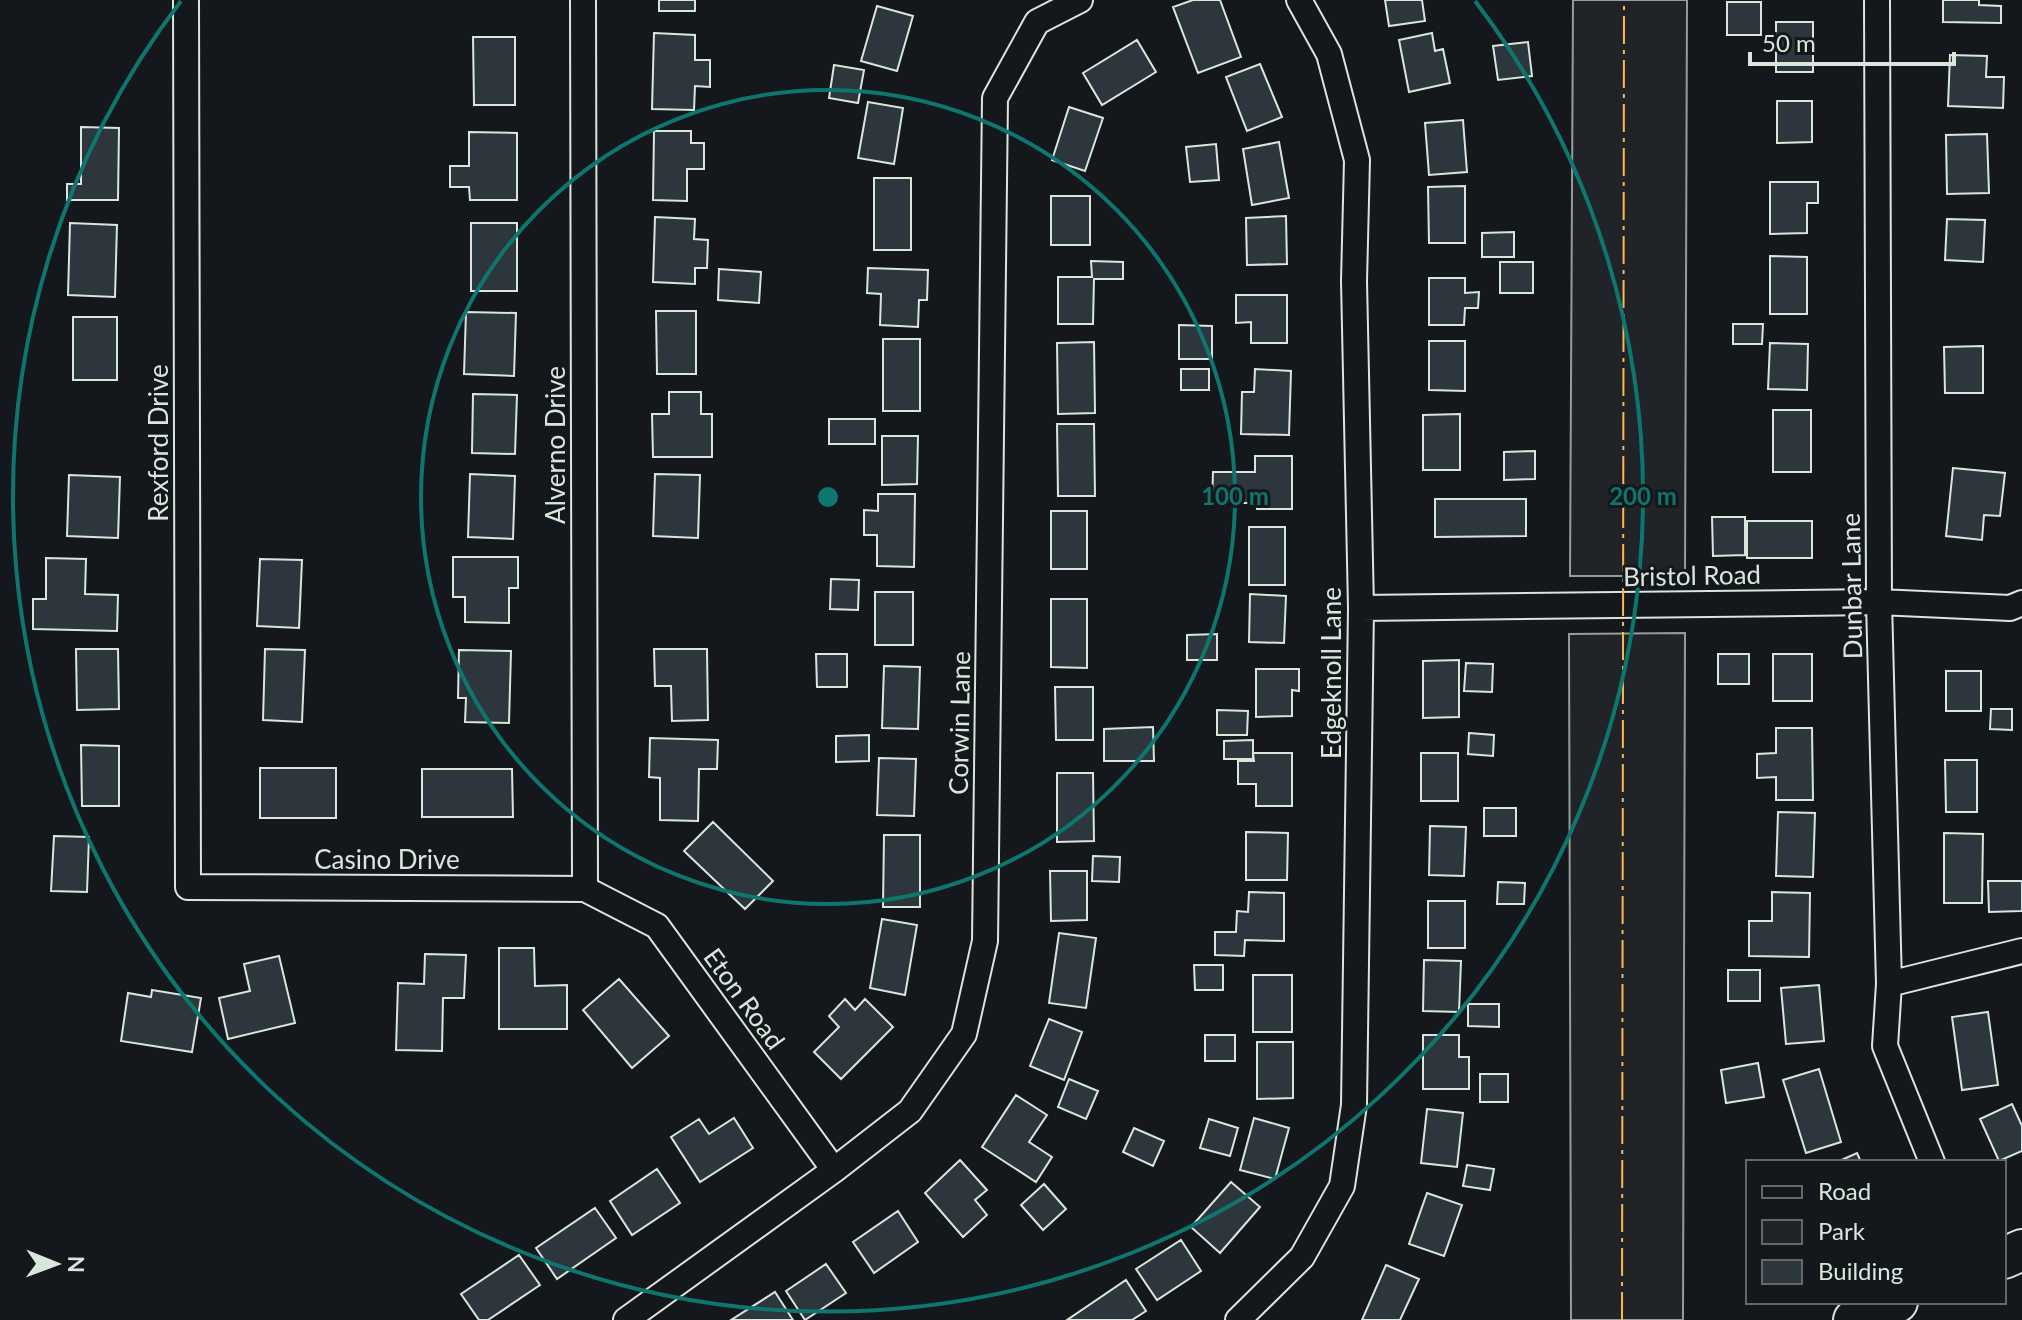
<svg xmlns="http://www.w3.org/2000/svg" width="2022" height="1320" font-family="Lato,sans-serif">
<rect width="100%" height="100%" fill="#14181c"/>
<path fill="#202428" stroke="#939e99" stroke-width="2" d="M1573,0H1687L1685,576H1570Z
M1685,633L1683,1320H1571L1569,634Z"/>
<path fill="#2c363c" stroke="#d8e6dc" stroke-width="2" d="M659,0H695V11H659Z
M1193,0H1220L1241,57L1198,73L1173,7Z
M1385,0H1422L1425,21L1389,26Z
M1943,0H1979V5L2001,6V23L1943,22Z
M1727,2H1761V35H1727Z
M877,6L913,16L897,71L861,61Z
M1776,22H1813V72H1776Z
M654,33L695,35V60H710V87L695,86L694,110L652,109Z
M1432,33L1435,51L1443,49L1450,83L1409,92L1399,40Z
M473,37H515V105H474Z
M1137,40L1156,72L1102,105L1083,73Z
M1528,42L1532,76L1498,80L1493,46Z
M1950,55L1987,56L1986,77H2004L2003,108L1948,106Z
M1260,64L1282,117L1247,131L1226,77Z
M834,65L864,70L858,103L829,98Z
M1777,101H1812V142L1777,143Z
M868,102L903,108L894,164L858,158Z
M1069,107L1103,118L1085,171L1052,160Z
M1463,120L1467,172L1429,175L1425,123Z
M81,127L119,128L118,200H67V184H81Z
M654,131H691V143H704V169H687V201L653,200Z
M469,132L517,133V200H470L469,187H450V166H469Z
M1987,134L1989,193L1947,194L1946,135Z
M1279,142L1289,198L1252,205L1243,149Z
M1216,144L1219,180L1190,182L1186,147Z
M874,178H911V250H874Z
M1770,182H1818V203H1807V233L1770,234Z
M1465,186V243H1429L1428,187Z
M1051,196H1090V245H1051Z
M1286,216L1287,264L1247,265L1246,218Z
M655,217L695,219L694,239L708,240L707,268H695V284L653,282Z
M1947,219L1985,220L1983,262L1945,260Z
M70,223L117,225L115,297L68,295Z
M471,223H517V291H471Z
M1514,232V257H1482V233Z
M1770,256L1807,257V314H1770Z
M1091,261L1123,262V279H1094L1093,324H1058V277H1092Z
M1500,262H1533V293H1500Z
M868,268L928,270L927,300H919L918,327L880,325L881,294L867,293Z
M719,269L761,272L759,303L718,300Z
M1429,278H1465V293L1479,292L1478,308H1465L1464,325H1429Z
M1236,295H1287V343H1251V322L1236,323Z
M656,311H696V374H657Z
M466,312L516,313L514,376L464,374Z
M73,317H117V380H73Z
M1733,324H1763L1762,344H1733Z
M1179,325L1212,326V359H1179Z
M883,339H920V411H883Z
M1429,341H1465V391L1429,390Z
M1094,342L1095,413L1058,414L1057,343Z
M1770,343L1808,344L1807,390L1768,389Z
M1983,346V393H1945L1944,347Z
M1181,369H1209V390H1181Z
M1255,369L1291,371L1289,435L1241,434L1242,392H1254Z
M669,392H701V414H712V457H653L652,414H669Z
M473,394L517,395L515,454L472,453Z
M1773,410H1811V472H1773Z
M1460,414V470H1423V415Z
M829,419H875V444H829Z
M1057,424H1094L1095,496H1058Z
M882,436H918L917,484L882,485Z
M1535,451V479L1504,480V452Z
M1255,456H1292V509H1257V503H1212L1213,472H1255Z
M1953,468L2005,473L2000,516L1984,515L1982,540L1946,536Z
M470,474L515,476L513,539L468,537Z
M655,474L700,475L698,538L653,536Z
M69,475L120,477L118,538L67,536Z
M878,494H915L914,567L877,566V535H864V510L878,511Z
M1435,499H1526V536L1435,537Z
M1051,511H1087V569H1051Z
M1712,517H1745V555L1713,556Z
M1747,521H1812V558H1747Z
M1249,527H1285V585H1249Z
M453,557H518V588H509V623L465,622V597H453Z
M46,558L86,559L85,594L118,595L117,631L33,629V599H46Z
M260,559L302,560L299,628L257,626Z
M831,579L859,580L858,610L830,609Z
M875,592H913V645H875Z
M1250,594L1286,596L1284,643L1249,642Z
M1051,599H1087V668L1051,667Z
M1217,634V660H1187V635Z
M76,649H118L119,709L77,710Z
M265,649L305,650L302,722L263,720Z
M654,649H707L708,720L672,721L671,686H655Z
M459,650L511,651L509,723L465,722L466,698H458Z
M816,654H847V687H817Z
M1718,654H1749V684H1718Z
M1773,654H1812V701H1773Z
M1459,660V717L1423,718V661Z
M1466,663L1493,664L1492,692L1464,691Z
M884,666L920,667L918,729L882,728Z
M1256,669H1299V691L1292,690V716L1256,717Z
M1946,671H1981V711H1946Z
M1055,687H1093V740H1056Z
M1991,709H2012V730L1990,729Z
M1217,710L1248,711L1247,735H1217Z
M1153,727L1154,761H1104V729Z
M1776,728H1812L1813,800H1776V777L1757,778V754L1776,753Z
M1469,733L1494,735L1493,756L1468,754Z
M869,735V761L836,762V736Z
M650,738L718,740L717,769H699L698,821L660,820V778L649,777Z
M1253,740V759H1224V741Z
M81,745L119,746V806H82Z
M1253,753H1292V806H1256V784H1238V761H1254Z
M1421,753H1458V801H1421Z
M879,758L916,759L914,816L877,815Z
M1945,760H1977V812H1946Z
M260,768H336V818H260Z
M422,769H512L513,817H422Z
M1057,773H1093L1094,841L1057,842Z
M1484,808H1516V836H1484Z
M1778,812L1815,813L1813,877L1776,876Z
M713,822L773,881L745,909L684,851Z
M1430,826L1466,827L1464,876L1429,875Z
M1246,832L1288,833L1287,880H1246Z
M1944,833L1983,834L1982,903H1944Z
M884,835H920V907H883Z
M54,836L89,837L87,892L51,891Z
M1093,856L1120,857L1119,882L1092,881Z
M1050,871H1087V920L1051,921Z
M1988,881H2022V911L1989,912Z
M1498,882L1525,883L1524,904H1497Z
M1249,892L1284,893V941L1245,940L1244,956L1215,955V932H1236L1237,911L1248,912Z
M1772,892L1810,893L1809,957L1749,956V921H1772Z
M1428,901H1465V948H1428Z
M882,919L917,925L905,995L870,988Z
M1059,933L1096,938L1086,1008L1049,1003Z
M499,948H534L535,986L567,985V1029H499Z
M425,954L466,955L464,998H443L442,1051L396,1050L398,983L424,984Z
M279,956L295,1023L228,1039L219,998L250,991L244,964Z
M1424,960L1461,961L1459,1012L1423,1011Z
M1194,965H1223V990H1195Z
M1728,970H1760V1001H1728Z
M1253,975H1292V1032H1253Z
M619,979L669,1036L632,1068L583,1010Z
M1819,985L1824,1041L1786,1044L1781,988Z
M152,990L201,998L192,1052L121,1041L128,993L151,997Z
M845,999L855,1010L865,999L893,1027L841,1079L814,1052L839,1027L829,1016Z
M1468,1004H1499V1027L1468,1026Z
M1988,1012L1998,1085L1962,1090L1952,1017Z
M1049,1019L1082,1032L1064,1080L1030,1066Z
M1205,1035H1235V1061H1205Z
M1423,1035H1459V1057H1469V1089H1423Z
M1257,1042H1293V1098L1257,1099Z
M1758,1063L1764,1097L1726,1103L1721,1070Z
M1819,1069L1841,1142L1806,1153L1783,1080Z
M1480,1074H1508V1102H1480Z
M1069,1079L1098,1091L1086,1119L1058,1107Z
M1016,1095L1047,1115L1029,1142L1052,1157L1036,1182L982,1147Z
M2012,1104L2022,1126V1151L1999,1161L1980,1119Z
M1427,1109L1463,1113L1457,1167L1421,1163Z
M734,1118L753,1148L700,1182L671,1137L699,1119L709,1134Z
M1254,1118L1289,1128L1275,1179L1240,1170Z
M1209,1119L1238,1128L1230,1156L1200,1148Z
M1134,1128L1164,1141L1153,1166L1123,1152Z
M1857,1153L1861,1162H1837Z
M960,1160L987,1190L975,1200L987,1215L963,1237L925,1193Z
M1467,1165L1494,1169L1490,1190L1463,1186Z
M657,1169L680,1203L632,1235L610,1201Z
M1231,1182L1260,1207L1220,1253L1191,1227Z
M1044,1184L1066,1209L1043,1230L1021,1205Z
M1427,1193L1462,1205L1444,1256L1409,1244Z
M595,1208L616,1238L557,1279L536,1248Z
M898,1211L918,1242L874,1273L853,1242Z
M1181,1240L1201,1271L1157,1300L1136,1269Z
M519,1255L540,1285L488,1320H479L461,1294Z
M826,1264L846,1293L805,1320L786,1291Z
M1386,1265L1419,1279L1400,1320H1362Z
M1126,1280L1146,1311L1132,1320H1067Z
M775,1292L793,1320H731Z"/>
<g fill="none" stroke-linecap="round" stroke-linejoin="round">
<defs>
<path id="minor" d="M186,0L188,887L585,889L657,926L834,1170
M583,0L585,889
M1877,0L1879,602L1889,984L1885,1046L1932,1162
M1361,608L1879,602L2010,608L2022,603
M1889,984L2022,951
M626,1320L834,1170L910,1111L964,1034L985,941L995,98L1037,22L1080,0
M1238,1320L1302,1257L1342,1186L1354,1105L1361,608L1354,281L1357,160L1329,54L1299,0"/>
<path id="trunk" d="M2004,1258L2022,1250
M1854,1320L1897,1302"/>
</defs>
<use href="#minor" stroke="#d8e6dc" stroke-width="28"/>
<use href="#trunk" stroke="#d8e6dc" stroke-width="44"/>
<use href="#minor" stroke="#14181c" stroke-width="24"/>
<use href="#trunk" stroke="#14181c" stroke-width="40"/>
<path stroke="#ffb74d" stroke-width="2" stroke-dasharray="28 6 4 6" stroke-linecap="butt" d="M1622,1320L1624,0"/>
</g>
<g fill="none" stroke="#0f766e" stroke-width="4">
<circle cx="828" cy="497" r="407"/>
<path d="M1475 1A815 815 0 1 1 181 1"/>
</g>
<g text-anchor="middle" stroke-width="6" stroke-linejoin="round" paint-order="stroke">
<g font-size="26" fill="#d8e6dc" stroke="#14181c">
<text transform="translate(159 443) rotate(-90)" y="9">Rexford Drive</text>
<text transform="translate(556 445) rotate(-90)" y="9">Alverno Drive</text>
<text transform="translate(1692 576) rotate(-1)" y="9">Bristol Road</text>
<text transform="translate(1852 586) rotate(-91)" y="9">Dunbar Lane</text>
<text transform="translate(1332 673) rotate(-90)" y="9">Edgeknoll Lane</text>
<text transform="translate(960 723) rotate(-89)" y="9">Corwin Lane</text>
<text x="387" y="869">Casino Drive</text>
<text transform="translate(744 999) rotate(54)" y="9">Eton Road</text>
</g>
</g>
<circle cx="828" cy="497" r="12" fill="#0f766e" stroke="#14181c" stroke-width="4"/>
<g font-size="24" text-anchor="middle" font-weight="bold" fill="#0f766e" stroke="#14181c" stroke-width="6" stroke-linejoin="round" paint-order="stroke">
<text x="1235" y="505">100 m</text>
<text x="1643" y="505">200 m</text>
</g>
<rect x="1746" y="1160" width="260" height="144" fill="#14181c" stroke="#626a69" stroke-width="2"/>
<rect x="1762" y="1186" width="40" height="12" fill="#14181c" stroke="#626a69" stroke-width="2"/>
<text x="1818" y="1200" font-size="24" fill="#d8e6dc">Road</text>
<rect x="1762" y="1220" width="40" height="24" fill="#202428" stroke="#626a69" stroke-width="2"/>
<text x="1818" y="1240" font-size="24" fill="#d8e6dc">Park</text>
<rect x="1762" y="1260" width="40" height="24" fill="#2c363c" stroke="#626a69" stroke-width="2"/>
<text x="1818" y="1280" font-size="24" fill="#d8e6dc">Building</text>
<g transform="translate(56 1264) rotate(91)" stroke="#14181c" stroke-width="6" paint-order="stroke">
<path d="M0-6L14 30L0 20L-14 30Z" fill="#d8e6dc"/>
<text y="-12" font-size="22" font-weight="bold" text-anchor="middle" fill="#d8e6dc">N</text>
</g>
<path d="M1750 52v12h204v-12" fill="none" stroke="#d8e6dc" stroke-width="4"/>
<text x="1762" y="52" font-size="24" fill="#d8e6dc" stroke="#14181c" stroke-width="6" paint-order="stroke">50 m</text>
</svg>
